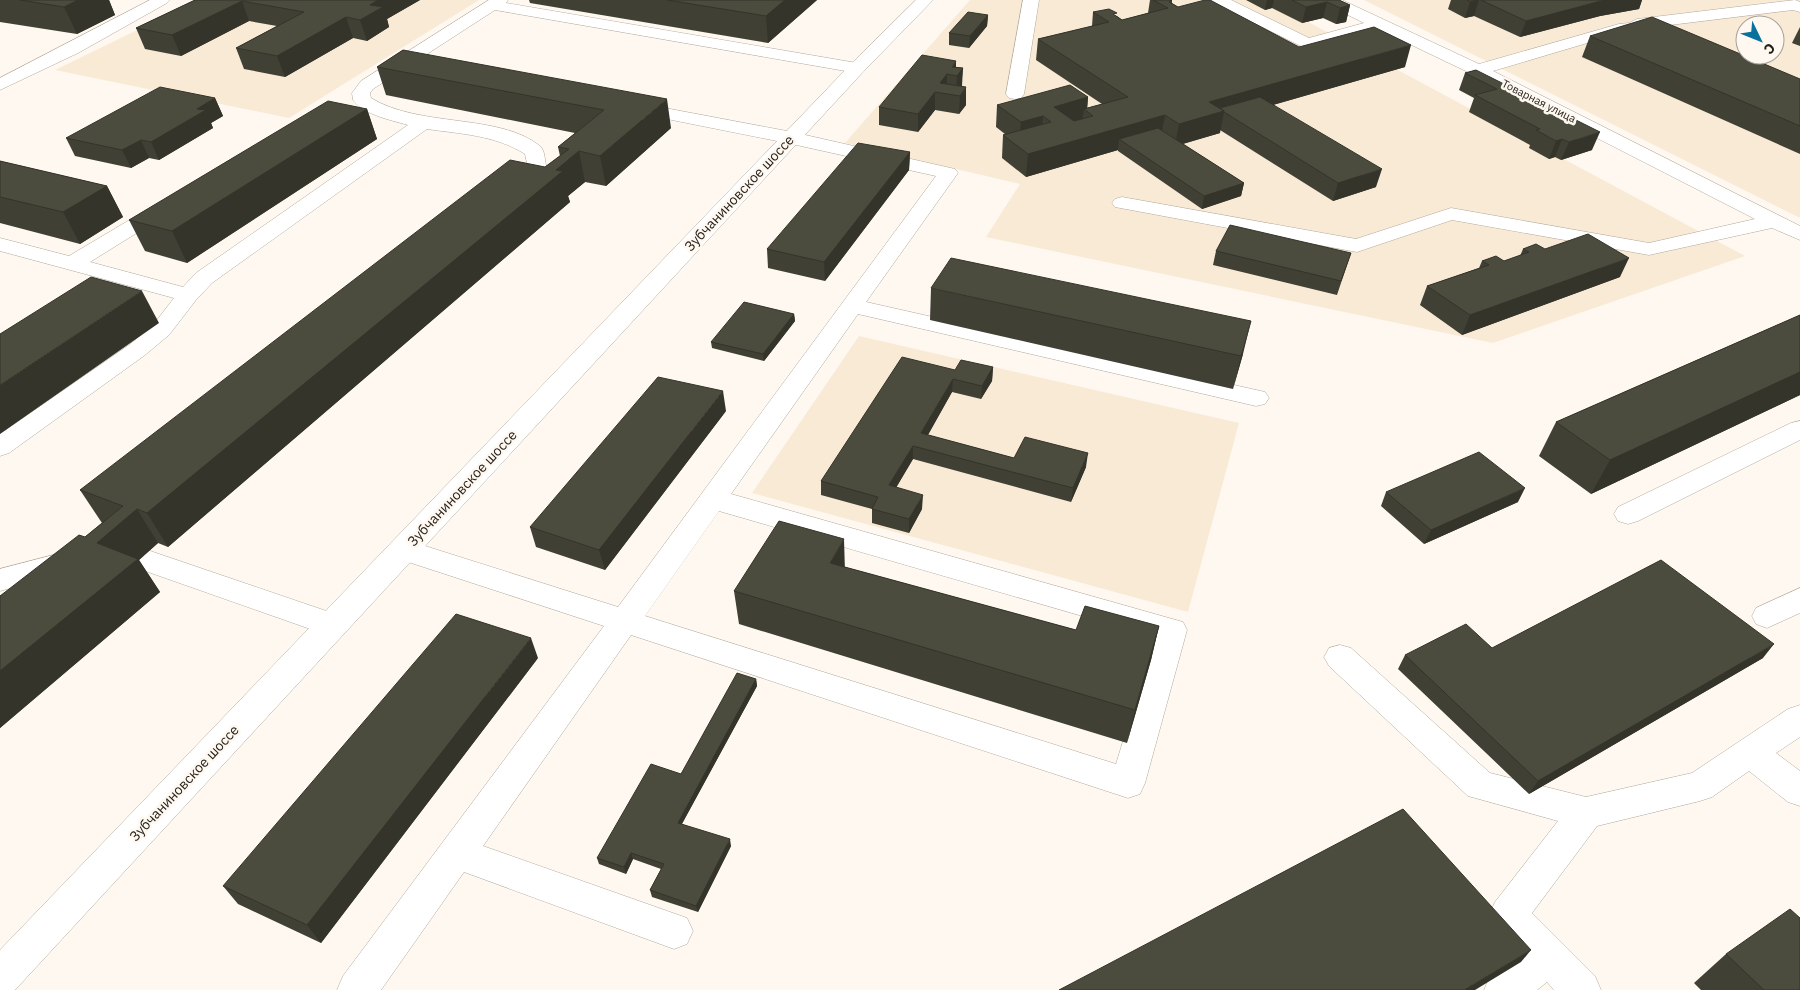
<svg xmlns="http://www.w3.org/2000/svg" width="1800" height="990" font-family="'IBM Plex Sans',sans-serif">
<rect width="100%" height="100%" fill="#fef8f0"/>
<path fill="#f9ead6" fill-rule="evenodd" d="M199,0H479L289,118L55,70Z
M970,0H1267L1745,256L1493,343L986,237L1020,184L845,143Z
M1364,0H1800V218ZM1745,25H1775V55H1745Z
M859,336L1239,423L1188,612L752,493Z"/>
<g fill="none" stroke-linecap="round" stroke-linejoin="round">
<defs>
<path id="minor" d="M150,0H170L167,3L78,53L0,90V78Z
M489,0H508L506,3L857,63L863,64L866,68L863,72L857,73L495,10L373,89L370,93L371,98C420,128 499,113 540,146C546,152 544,161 547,168C549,171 552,174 554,177L551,181C532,186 528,169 525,154C495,135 461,134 427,129L212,283L196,300L169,335L145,355L9,453L0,456V434L129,345L153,325L174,298L0,251V238L69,256L158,203L165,201L172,203L175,207L172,211L90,262L183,287L196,273L408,125C391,120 364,115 353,100L352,93L361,81Z
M1023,0H1039L1024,94L1021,98L1015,99L1009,98L1006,94Z
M1211,0H1231L1309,38L1364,23L1324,3L1321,0H1342L1479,64L1619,24L1629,23L1637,19L1795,0L1800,2V12L1793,10L1637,29L1633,28L1631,30L1493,71L1800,226V240L1772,228L1649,255L1452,220L1357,252L1115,207L1112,203L1115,199L1122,197L1356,239L1451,208L1649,243L1755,219L1472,74L1378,29L1307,49L1214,3Z
M633,102L792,132L955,169L958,173L866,302L1265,392L1269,398L1265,404L1256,406L858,314L731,494L1183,622L1187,630L1145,783L1140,794L1128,798L631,635L483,846L687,918L693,931L687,944L674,949L464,872L381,990H337L343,976L604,626L393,557L389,550L393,543L403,539L618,607L936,176L792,144L627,111L624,107L627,103ZM719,511L1155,637L1116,764L645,616Z
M1800,421V440L1638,521L1628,524L1618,521L1614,514L1618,507L1791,423Z
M115,539L344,617L348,625L344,633L333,637L114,560L0,591V569Z
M1800,588V613L1767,628L1756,624L1752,616L1756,608Z
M1340,645L1351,648L1490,773L1586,797L1692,773L1788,709L1800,705V737L1776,753L1800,771V806L1788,802L1749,771L1712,797L1700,801L1597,826L1532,913L1595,976L1601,990H1554L1547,982L1537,990H1484L1490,976L1520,955L1495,928L1489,915L1495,902L1558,821L1468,796L1329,666L1324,657L1329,648Z"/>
<path id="major" d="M916,0H933L863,72L15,990H0V950L851,64Z"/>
</defs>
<use href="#minor" stroke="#b2a89c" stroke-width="1"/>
<use href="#major" stroke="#b2a89c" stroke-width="1"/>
<use href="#minor" fill="#fff" fill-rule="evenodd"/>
<use href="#major" fill="#fff" fill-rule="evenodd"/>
</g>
<path fill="#404035" d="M0,0H109L115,15L77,34L0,22Z
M195,0H420L387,19L389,27L367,41L353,38L285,77L244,69L236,48L277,26L249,21L181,56L145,49L136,28Z
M529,0H817L768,43L530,3Z
M1150,0H1172V3L1178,7L1299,47L1405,67L1273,105L1376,187L1333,201L1220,130V133L1183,144L1244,183L1241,196L1202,209L1118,151V150L1026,177L1002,158L1003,135L1005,134L996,127L997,105L1088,97L1087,108L1102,104L1036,60L1038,39L1092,26L1093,12L1117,16L1122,20L1148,13Z
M1246,0H1339L1350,5L1346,22L1336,24L1323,18L1302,23L1272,8L1265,10Z
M1451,0H1642L1639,9L1600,16L1520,37L1474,16L1465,18L1448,9Z
M988,15L987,26L969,48L949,45V33Z
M1800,27V46L1792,43Z
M1590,36L1800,79V154L1582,57Z
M403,50L671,128L606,186L585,182L568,196L570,202L168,547L158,543L139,560L160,592L0,728V596L85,537L102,523L80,490L545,167L560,156L558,147L575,133L386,95L377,67Z
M956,67L963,68L961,86L966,105L959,114L935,110L918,132L879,125V107Z
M1476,70L1592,150L1561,160L1555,157L1549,159L1529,148L1530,145L1469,112L1474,98L1459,90L1465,73Z
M215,98L223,116L211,123L213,128L159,160L149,158L131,168L75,156L66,138Z
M367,109L377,139L187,263L145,251L129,220Z
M910,152L909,170L825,281L768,268L767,249Z
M0,161L107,186L123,217L80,244L0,223Z
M1523,249H1545L1620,277L1462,335L1420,305L1427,286L1479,268L1482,261H1504L1520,256Z
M1216,251L1351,253L1337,295L1213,265Z
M931,288L1243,354L1233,389L930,320Z
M794,314L795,321L764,361L712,348L711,342Z
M1800,315V395L1591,494L1539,456L1556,422Z
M993,367L992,381L981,399L952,392L928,435L1014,458L1086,467L1071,502L913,459L896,488L922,509L909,533L872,523V509L821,495V481L955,370Z
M726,411L605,570L536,547L530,527Z
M1386,492L1518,502L1424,544L1381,506Z
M845,567L1076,630L1159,626L1151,660L1127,743L739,624L734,591Z
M1492,648L1763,658L1529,794L1398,669L1405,655Z
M538,658L321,943L238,904L223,886Z
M756,679L757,686L682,824L731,846L698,912L652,897L650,890L661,869L633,859L626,874L599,864L597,858L681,774Z
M1726,954L1800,990H1701L1694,983Z"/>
<path fill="#34342b" d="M78,0H109L115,15L77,34L64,7Z
M378,0H420L387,19L389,27L367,41L360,20L370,5Z
M785,0H817L768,43L766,16Z
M1267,0H1274L1272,8L1265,10Z
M1477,0H1479L1474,16L1465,18L1470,2Z
M1605,0H1642L1639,9L1600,16L1520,37L1526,21Z
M242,1L249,21L181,56L172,35Z
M1327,2L1323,18L1302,23L1306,7Z
M1350,5L1346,22L1336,24L1340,8Z
M988,15L987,26L969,48L970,36Z
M346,17L353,38L285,77L277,56Z
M1411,45L1405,67L1231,117L1224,112L1220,133L1175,146L1179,124L1209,102Z
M956,61V76L952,67Z
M963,68L962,86L956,93L957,76Z
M947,74V92L940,83Z
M966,87V105L959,114L960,96Z
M935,92V110L918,132V114Z
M1088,97L1087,111L1084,109L1082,121L1052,129L1054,107Z
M215,98L223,116L211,123L213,128L159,160L151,142L197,109Z
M667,99L671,128L606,186L600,156Z
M367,109L377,139L187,263L172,231Z
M1165,115L1161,137L1119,139L1118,150L1026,177L1028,154Z
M1043,116L1041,139L1019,145L1021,122Z
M1600,132L1592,150L1561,160L1569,142Z
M1562,139L1555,157L1549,159L1556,141Z
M141,140L149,158L131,168L122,150Z
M579,151L585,182L568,196L570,202L168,547L147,513Z
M910,152L909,170L825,281L824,262Z
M1382,169L1376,187L1333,201L1338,183Z
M1244,183L1241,196L1202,209L1204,196Z
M107,186L123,217L80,244L63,212Z
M1629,258L1620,277L1462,335L1470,315Z
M142,291L159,323L0,434V385Z
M794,314L795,321L764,361L763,354Z
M1251,321L1243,354L1233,389L1241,356Z
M993,367L992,381L981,399L982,386Z
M1800,372V395L1591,494L1610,460Z
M953,379L952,392L921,447V433Z
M723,391L726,411L605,570L599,550Z
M913,446V459L889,499V485Z
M1088,453L1086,467L1071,502L1073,488Z
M1525,488L1518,502L1424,544L1431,530Z
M923,495L922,509L909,533V519Z
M137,509L158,543L139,560L160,592L0,728V671L97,543Z
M844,539L845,572L830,563Z
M1159,626L1151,660L1127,743L1135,710Z
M531,638L538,658L321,943L307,925Z
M1774,644L1763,658L1529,794L1538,781Z
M756,679L757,686L679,829L678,823Z
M730,839L731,846L698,912L696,906Z
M631,853L633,859L626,874L624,867Z
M1531,950L1521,962L1475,990H1464Z"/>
<path fill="#4b4b3e" stroke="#34342b" d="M20,0H78L64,7Z
M195,0H378L370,5L383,7L360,20L346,17L277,56L236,48L304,12L242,1L172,35L136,28Z
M667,0H785L766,16Z
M1153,0H1172L1169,2L1178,7L1205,0H1210L1299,47L1374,27L1411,45L1209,102L1224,111L1179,124L1165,115L1028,154L1003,135L1051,122L1043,116L1021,122L997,105L1070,85L1088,97L1054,107L1074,121L1093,116L1084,109L1128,97L1038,39L1109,22L1093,12L1109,9L1117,13L1113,14L1122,20L1168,8Z
M1292,0H1339L1350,5L1340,8L1327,2L1306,7Z
M1467,0H1477L1470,2Z
M1481,0H1605L1526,21Z
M968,12L988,15L970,36L949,33Z
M1652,17L1800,79V126L1590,36Z
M403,50L667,99L600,156L579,151L556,170L563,171L147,513L137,509L97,543L138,559L0,671V596L79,535L85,537L123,506L80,490L510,160L545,167L569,149L558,147L604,110L377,67Z
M922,55L956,61L952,67L963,68L957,76L947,74L940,83L966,87L960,96L935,92L918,114L879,107Z
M1476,70L1600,132L1569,142L1562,139L1556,141L1536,130L1540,129L1475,95L1497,89L1465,73Z
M160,87L215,98L197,109L206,110L151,142L141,140L122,150L66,138Z
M1260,97L1382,169L1338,183L1224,112V111L1220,108Z
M328,101L367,109L172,231L129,220Z
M1158,128L1244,183L1204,196L1119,139Z
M858,143L910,152L824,262L767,249Z
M0,161L107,186L63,212L0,197Z
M1230,225L1351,253L1341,281L1216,251Z
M1588,234L1629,258L1470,315L1427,286L1489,265L1482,261L1496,256L1504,261L1529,252L1523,249L1536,244L1545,249Z
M951,258L1251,321L1241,356L931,288Z
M91,277L142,291L0,385V334Z
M744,302L794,314L763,354L711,342Z
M1800,315V372L1610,460L1556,422Z
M902,357L955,370L961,360L993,367L982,386L953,379L921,433L1014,458L1025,437L1088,453L1073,488L913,446L889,485L923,495L909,519L872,509L878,497L821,481Z
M658,377L723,391L599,550L530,527Z
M1479,452L1525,488L1431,530L1386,492Z
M779,521L844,539L830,563L1076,630L1085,606L1159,626L1135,710L734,591Z
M1661,560L1774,644L1538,781L1405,655L1466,624L1492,648Z
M456,614L531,638L307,925L223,886Z
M737,673L756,679L678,823L730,839L696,906L650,890L664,864L631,853L624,867L597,858L651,764L681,774Z
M1403,809L1531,950L1464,990H1059Z
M1790,909L1800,918V990H1764L1726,954Z"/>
<g text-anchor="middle" stroke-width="5" stroke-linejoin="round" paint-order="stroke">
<g font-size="11" fill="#221e19" stroke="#fef8f0">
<text transform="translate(1539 101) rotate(27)" y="4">Товарная улица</text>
</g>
<g font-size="14" fill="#221e19" stroke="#fef8f0">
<text transform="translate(739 193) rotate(-47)" y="5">Зубчаниновское шоссе</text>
<text transform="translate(462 488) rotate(-47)" y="5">Зубчаниновское шоссе</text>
<text transform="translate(184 783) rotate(-47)" y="5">Зубчаниновское шоссе</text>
</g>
</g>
<g transform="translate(1760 40) rotate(133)"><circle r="24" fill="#fef8f0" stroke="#a6a19a"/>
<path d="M0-4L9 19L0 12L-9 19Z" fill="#09719e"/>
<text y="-8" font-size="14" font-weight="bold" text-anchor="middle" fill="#221e19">С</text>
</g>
</svg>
